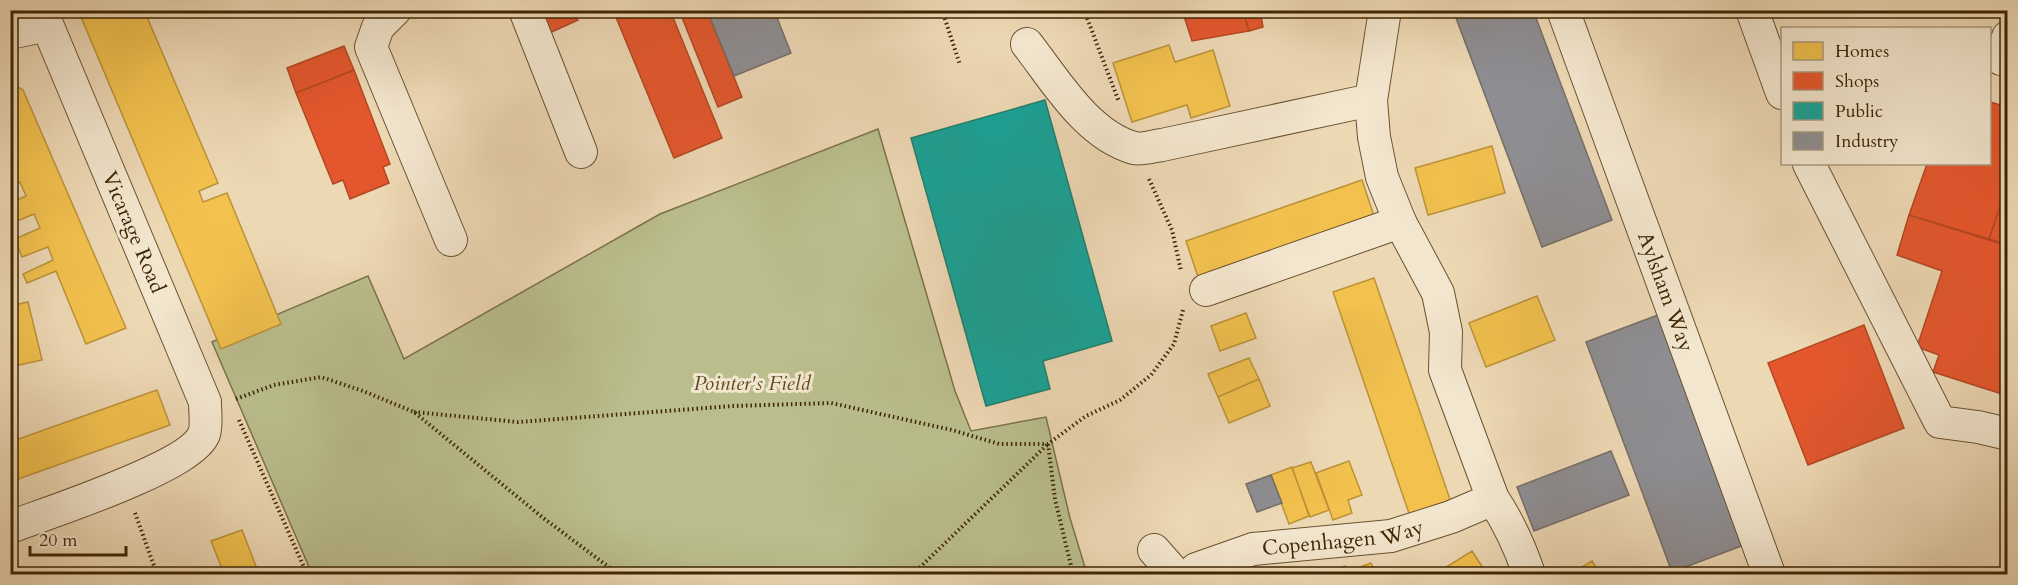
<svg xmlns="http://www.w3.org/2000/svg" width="2018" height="585" font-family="Cardo,serif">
<rect width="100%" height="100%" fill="#edd8b4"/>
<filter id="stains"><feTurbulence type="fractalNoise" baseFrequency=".00333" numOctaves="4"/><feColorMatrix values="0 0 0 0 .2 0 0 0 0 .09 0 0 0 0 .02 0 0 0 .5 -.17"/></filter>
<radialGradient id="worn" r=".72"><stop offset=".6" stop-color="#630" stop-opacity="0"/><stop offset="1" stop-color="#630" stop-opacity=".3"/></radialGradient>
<path fill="#babe8c" stroke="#7c7248" stroke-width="1.5" d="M878,129L955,391L971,431L1046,417L1070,518L1087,574H312L212,342L368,276L404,359L660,214Z"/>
<path fill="#f2c14e" stroke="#bc9238" stroke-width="1.5" d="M78,10H144L218,183L199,191L203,202L227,193L281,324L221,349Z
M1169,45L1175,62L1213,50L1230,106L1191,118L1187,105L1132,122L1113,63Z
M18,87L23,90L126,328L86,344L56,271L27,283L23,274L53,260L48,247L22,257L15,239L40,228L34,214L10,224V203L26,196L20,182L10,186V88Z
M1492,146L1505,193L1428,215L1415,168Z
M1362,180L1376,222L1200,283L1186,241Z
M1374,278L1454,511L1413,525L1333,292Z
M1537,296L1555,340L1486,367L1469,323Z
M28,302L42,360L10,367V343H14L10,329V306Z
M1246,313L1256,338L1220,351L1211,326Z
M1249,358L1259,379L1218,397L1208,374Z
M1259,379L1270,406L1229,423L1218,397Z
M157,390L170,425L10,482V442Z
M1349,461L1362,495L1348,500L1352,513L1333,520L1316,473Z
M1311,462L1329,510L1310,517L1292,468Z
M1292,467L1309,516L1289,524L1271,475Z
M242,530L259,574H224L211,541Z
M1472,551L1487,574H1435Z
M1592,561L1600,574H1570Z
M1371,563L1376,574H1348L1347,572Z
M1345,566L1348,574H1324Z"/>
<path fill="#e4572e" stroke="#b24821" stroke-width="1.5" d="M535,10H574L578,20L545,35Z
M613,10H670L722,138L674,158Z
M679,10H707L742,97L718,107Z
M1182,10H1243L1249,31L1192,41Z
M1243,10H1260L1263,27L1249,31Z
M344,46L354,70L296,93L287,68Z
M354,70L390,164L383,167L389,183L350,199L343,180L333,184L296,93Z
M1990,102L2008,107V183L1989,239L1909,215L1927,164H1990Z
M2008,183V245L1989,239Z
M1909,215L2008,246V396L1933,372L1939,355L1917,347L1942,271L1897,255Z
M1864,325L1904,428L1808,465L1768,363Z"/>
<path fill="#17a398" stroke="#237e6b" stroke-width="1.5" d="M1045,100L1112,341L1043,361L1050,389L986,406L911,138Z"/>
<path fill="#8d8d92" stroke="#756e67" stroke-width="1.5" d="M707,10H774L791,53L734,76Z
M1453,10H1533L1612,220L1542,247Z
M1658,315L1744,545L1672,572L1586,342Z
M1611,451L1629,495L1534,531L1517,487Z
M1271,475L1282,503L1257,512L1246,484Z"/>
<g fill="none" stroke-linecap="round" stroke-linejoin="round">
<defs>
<g id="minor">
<path d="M395,10L378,27L371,47L451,240"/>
<path d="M525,10L581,152"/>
<path id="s1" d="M1563,10L1769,574"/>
<path d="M1752,10L1782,93"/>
<path d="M10,33L47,25"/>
<path d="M2008,37L2001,59L2008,61"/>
<path d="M1027,44C1055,80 1087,135 1134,148C1142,150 1153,146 1162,145L1371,100L1385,10"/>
<path d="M1371,100L1374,137L1382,177L1400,222"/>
<path d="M1809,164L1940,422L1978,427L2008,434"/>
<path d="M1206,290L1400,222L1438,293L1446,332L1445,370L1493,499C1509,523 1520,547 1529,574"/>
<path d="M10,527C47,513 191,467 204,434C207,426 205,411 205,402L41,10"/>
<path d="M1154,550L1175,574"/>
<path id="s2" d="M1191,574L1196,569L1253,549L1391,536L1451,517L1493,499"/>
</g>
</defs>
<use href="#minor" stroke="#6a522f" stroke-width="34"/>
<path stroke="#3e2603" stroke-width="4" stroke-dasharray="1.5 3" stroke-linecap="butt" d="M942,10L960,65
M1084,10L1119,102
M1149,179L1172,230L1181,271
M236,399L274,385L321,377L363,391L414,412L542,517L618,574
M414,412L518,422L733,406L831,403L952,430L999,444H1048L1086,416L1120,400L1151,375L1174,344L1183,310
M239,420L307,574
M1048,444L1055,499L1073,574
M135,513L157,574
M13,558L19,574
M913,574L1047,445"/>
<use href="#minor" stroke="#f3e6ce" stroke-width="32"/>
</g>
<g text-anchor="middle" stroke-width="6" stroke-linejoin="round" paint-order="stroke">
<g font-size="21" fill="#3e2603" stroke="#f3e6ce">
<text transform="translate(134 232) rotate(67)" y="7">Vicarage Road</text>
<text dy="7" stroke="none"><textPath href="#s1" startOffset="300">Aylsham Way</textPath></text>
<text dy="7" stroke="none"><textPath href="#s2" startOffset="158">Copenhagen Way</textPath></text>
</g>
<g font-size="21" font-style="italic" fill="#5d4c25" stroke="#f3e6ce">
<text x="752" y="390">Pointer's Field</text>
</g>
</g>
<rect width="2018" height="585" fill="none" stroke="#edd8b4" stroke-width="36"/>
<rect x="12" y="12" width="1994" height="561" fill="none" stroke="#3e2603" stroke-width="3"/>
<rect x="18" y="18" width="1982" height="549" fill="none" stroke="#3e2603" stroke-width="1.5"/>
<rect x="1781" y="27" width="210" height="138" fill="#f3e6ce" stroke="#ab997d" stroke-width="1.5"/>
<rect x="1793" y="42" width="30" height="18" fill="#f2c14e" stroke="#ab997d" stroke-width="1.5"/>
<text x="1835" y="57" font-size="18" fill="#3e2603">Homes</text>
<rect x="1793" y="72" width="30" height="18" fill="#e4572e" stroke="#ab997d" stroke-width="1.5"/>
<text x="1835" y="87" font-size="18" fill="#3e2603">Shops</text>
<rect x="1793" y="102" width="30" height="18" fill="#17a398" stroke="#ab997d" stroke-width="1.5"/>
<text x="1835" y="117" font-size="18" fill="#3e2603">Public</text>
<rect x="1793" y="132" width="30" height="18" fill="#8d8d92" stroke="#ab997d" stroke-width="1.5"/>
<text x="1835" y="147" font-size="18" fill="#3e2603">Industry</text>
<path d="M30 546v9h96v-9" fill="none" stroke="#3e2603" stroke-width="3"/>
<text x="39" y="546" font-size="18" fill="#3e2603" stroke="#f3e6ce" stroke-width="4.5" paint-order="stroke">20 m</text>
<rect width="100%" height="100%" filter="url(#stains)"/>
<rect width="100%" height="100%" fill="url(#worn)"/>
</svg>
